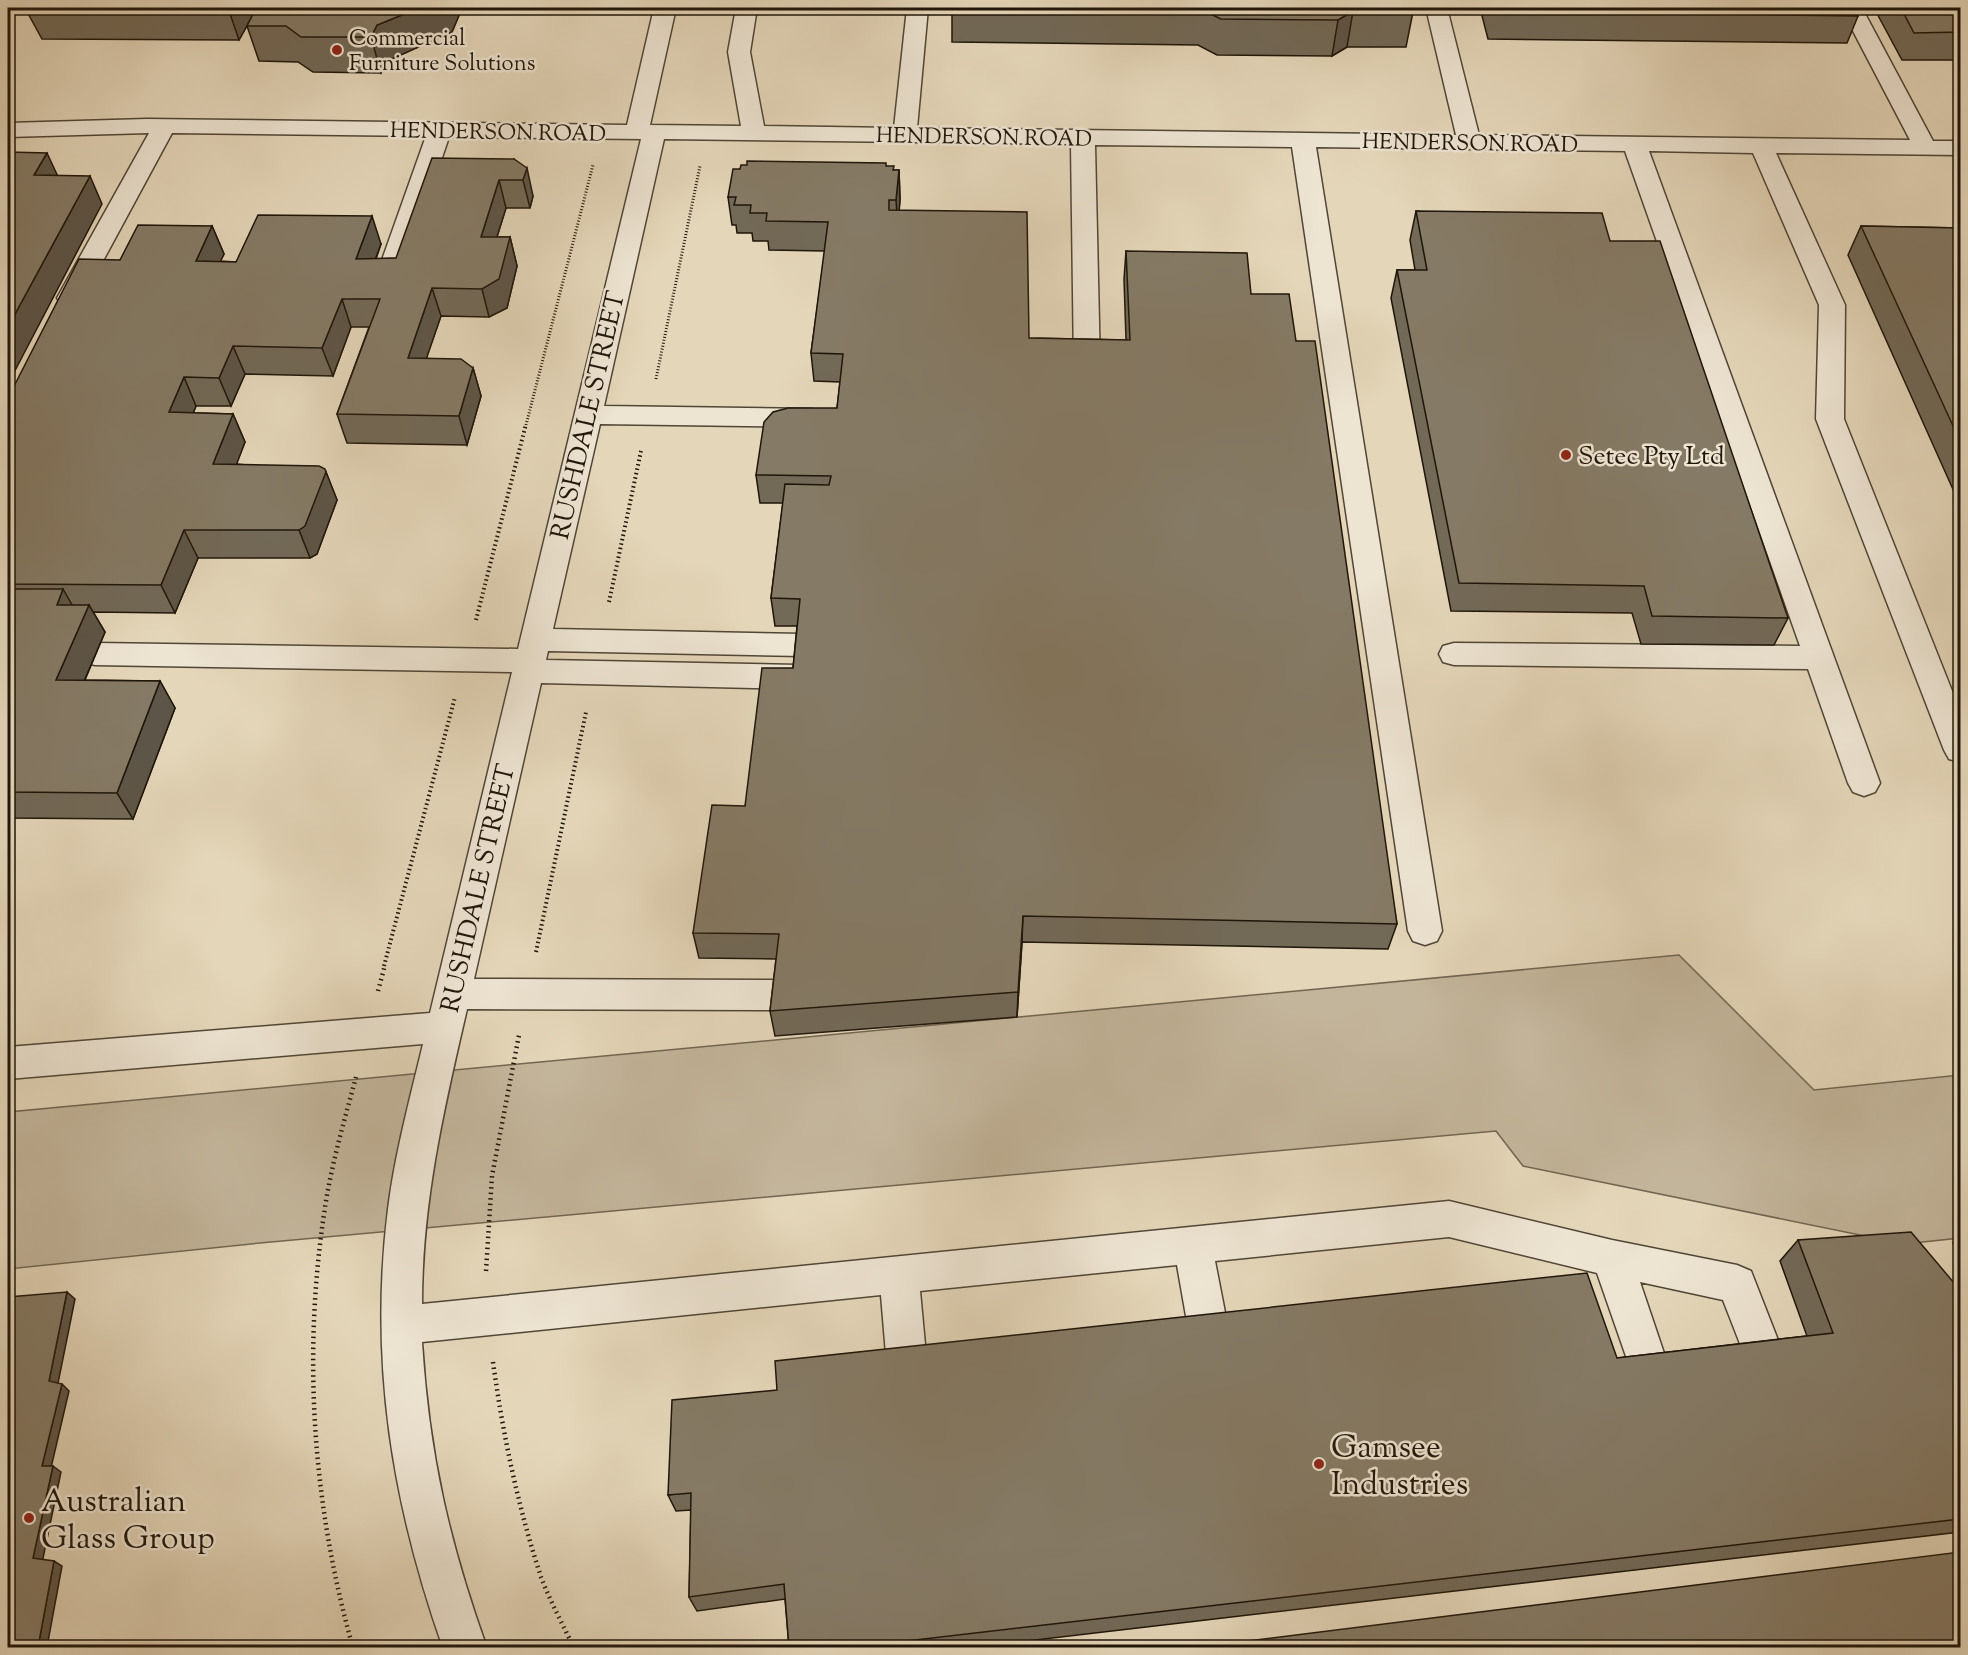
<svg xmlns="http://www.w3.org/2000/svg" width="1968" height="1655" font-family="'Sorts Mill Goudy',serif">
<rect width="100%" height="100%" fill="#e4d6b9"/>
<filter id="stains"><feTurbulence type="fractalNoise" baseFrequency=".00333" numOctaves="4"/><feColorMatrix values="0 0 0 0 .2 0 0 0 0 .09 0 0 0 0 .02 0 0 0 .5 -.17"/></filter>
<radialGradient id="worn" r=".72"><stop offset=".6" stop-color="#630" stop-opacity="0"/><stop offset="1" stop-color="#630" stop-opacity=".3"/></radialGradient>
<path fill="#c3b59b" stroke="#716652" stroke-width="1.5" d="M1679,955L1814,1090L1960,1075V1238L1904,1244L1523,1166L1496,1131L260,1243L8,1269V1112Z"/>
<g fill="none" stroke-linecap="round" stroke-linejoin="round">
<defs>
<path id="minor" d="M654,8H676L650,125L741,126L728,52L736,8H757L750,52L764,126L894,128L907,8H928L917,128L1456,135L1426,8H1447L1479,135L1910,140L1841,8H1862L1933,141H1960V155L1776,153L1845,305L1844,419L1960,711V762L1949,759L1944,750L1816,419L1819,305L1753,153L1649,151L1880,783L1875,792L1864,796L1853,792L1848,783L1808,669L1454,665L1443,662L1439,654L1443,646L1454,643L1800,646L1625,151L1316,147L1442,931L1437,941L1425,945L1413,941L1408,931L1292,147L1095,145L1100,367L1096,373L1087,376L1078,373L1074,367L1071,144L664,139L604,406L812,409L822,412L826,418L822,424L812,427L600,424L553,629L802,634L813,637L817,645L813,653L802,656L548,651L546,660L798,665L809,669L813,677L809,685L798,689L541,683L474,979L779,980L791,984L797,995L791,1006L779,1010L467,1009C444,1108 422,1202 422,1304L1449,1201L1612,1240L1737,1265L1751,1271L1785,1358L1779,1372L1765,1378L1751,1372L1723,1300L1640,1282L1670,1371L1664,1385L1650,1391L1636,1385L1597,1273L1449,1237L1215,1261L1229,1333L1223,1347L1209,1352L1195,1347L1189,1333L1177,1265L920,1291L927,1366L921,1380L907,1386L893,1380L887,1366L881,1295L422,1342C429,1454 449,1542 487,1648H443C392,1503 369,1362 388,1209C395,1153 410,1099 423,1044L8,1079V1047L430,1013L512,672L95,665L84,662L80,654L84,646L95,643L518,649L641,139L449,137L398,288L394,294L385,296L376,294L372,288L426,136L172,133L83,298L79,304L70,306L61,304L57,298L149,133L8,137V123L147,119L627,125Z"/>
</defs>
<use href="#minor" stroke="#504636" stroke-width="3"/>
<path stroke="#1f160a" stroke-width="3" stroke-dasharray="1 2" stroke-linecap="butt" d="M656,379L700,166
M526,425L593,165"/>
<path stroke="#1f160a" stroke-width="4" stroke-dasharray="1.5 3" stroke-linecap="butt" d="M609,602L641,451
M476,620L526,424
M536,952L586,712
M384,966L455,697"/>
<path stroke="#1f160a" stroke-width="4.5" stroke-dasharray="1.5 4" stroke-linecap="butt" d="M378,991L385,965
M486,1271L492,1176L519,1035
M493,1362C503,1435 518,1507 541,1577C550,1601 563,1625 574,1648
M353,1648C312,1503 302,1350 326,1201C333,1159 345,1118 356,1077"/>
<use href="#minor" fill="#ede4d2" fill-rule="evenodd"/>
</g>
<path fill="#726957" stroke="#1f160a" stroke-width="1.5" d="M25,8H508L506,13H460L452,32L387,61L381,73L313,72L298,62L259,61L247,26L239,40L42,39Z
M952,8H1412L1413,12L1406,47H1347L1332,56L1217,55L1198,45L952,42Z
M1480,8H1854L1858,16L1847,43L1488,39Z
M1874,8H1960V60H1902Z
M514,159L533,196L530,208H506L497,237H510L517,266L507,308L489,317L441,316L426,358L473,368L481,396L467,445L347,443L337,414L369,327H351L333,376L245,374L231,406H196L193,413L233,414L245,442L236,464L326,472L337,500L317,554L310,558H198L175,613L93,612L105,632L85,680L160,681L175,708L133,819L8,818V398L120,260L212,226L224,254L220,261L236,262L381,244L376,259L396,258Z
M886,166L894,170H899L900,199L899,210L1029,338L1126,340L1124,279L1126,251L1251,294L1296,341L1397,924L1388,949L1022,942L1017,1017L775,1036L770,1011L776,959L699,958L693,933L745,806L793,668L797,626H775L771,598L783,503H760L756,475L837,408L840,382L814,381L811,353L825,251L769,250L768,241H753L752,233H737L736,225H732L728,197Z
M1416,211L1610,241L1788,618L1774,645L1641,644L1632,613L1451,611L1391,298L1397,270H1415L1410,240Z
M1861,226L1960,228V505L1848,255Z
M1960,1236V1259L1953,1243Z
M1798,1240L1960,1290V1532L975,1647H789L785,1599L697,1611L689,1597L691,1510L676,1511L668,1495L1617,1358L1807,1336L1780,1261Z"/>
<path fill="#5d5547" stroke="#1f160a" stroke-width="1.5" d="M228,8H253L255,11L239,40Z
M419,8H459L460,13L452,32L387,61L381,73L371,37L377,25Z
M1353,11L1347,47L1332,56L1338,20Z
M47,153L60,181L34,175Z
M527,168L533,196L530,208L523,180Z
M899,170L900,199L898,229L896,200Z
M90,176L102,204L8,384V327Z
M499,180L506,208L488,265L481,237Z
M372,216L381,244L365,287L356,259Z
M212,226L224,254L207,290L196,261Z
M510,237L517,266L507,308L489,317L482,289Z
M432,288L441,316L417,386L408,358Z
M342,299L351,327L333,376L322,348Z
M233,346L245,374L231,406L219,378Z
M473,368L481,396L467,445L459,416Z
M184,377L196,406L182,441L169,412Z
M233,414L245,442L226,492L213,464Z
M326,472L337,500L317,554L310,558L299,530Z
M184,530L198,558L175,613L161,585Z
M63,589L79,617L57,605Z
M89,605L105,632L73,707L56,680Z
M160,681L175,708L133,819L117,793Z
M1023,916L1022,942L1017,1017L1018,992Z
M67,1292L75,1299L57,1388L49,1381Z
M62,1384L69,1391L50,1472L42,1466Z
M53,1466L61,1472L42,1563L33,1558Z
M54,1561L62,1566L47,1647H38Z"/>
<path fill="#857a65" stroke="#1f160a" stroke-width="1.5" d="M256,8H419L377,25L371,37H301L286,26H247Z
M1014,8H1412L1413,12L1353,11L1338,20L1221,19L1202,10Z
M1494,8H1854L1858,16L1495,11Z
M1901,8H1960V32L1914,33Z
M8,152L47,153L34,175L90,176L8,327Z
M432,158L514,159L527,168L523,180H499L481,237H510L499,279L482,289L432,288L408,358L461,359L473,368L459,416L337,414L380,299H342L322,348L233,346L219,378L184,377L169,412L233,414L213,464L319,466L325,469L326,472L305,526L299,530H184L161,585L8,584V398L79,259L120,260L138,225L212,226L196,261L236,262L258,215L372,216L356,259L396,258Z
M747,161L886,163V166H894L893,170H899L896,200H889V210L1027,212L1029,338L1130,340L1126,251L1247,253L1251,294H1289L1296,341H1315L1397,924L1023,916L1018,992L770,1011L779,934L693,933L712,805L745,806L762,668H793L800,599L771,598L785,484L829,485L831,476L756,475L764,422L773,412L788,408H837L843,354L811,353L828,222L766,221L767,213H750L751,205H734L736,197H728L733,169H740L741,165H747Z
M1416,211L1602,213L1610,241H1660L1788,618L1652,616L1644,586L1459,583L1397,270H1427Z
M1861,226L1960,228V441Z
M8,589H63L57,605H89L56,680L160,681L117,793L8,792Z
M1911,1232L1960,1290V1519L855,1647H789L784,1584L689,1597L691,1493L668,1495L672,1400L777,1390L775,1361L1587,1273L1617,1358L1833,1333L1798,1240Z
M67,1292L49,1381L62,1384L42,1466H53L33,1558L54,1561L38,1647H8V1297Z
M1960,1552V1647H1207V1646Z"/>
<g fill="#8f2418" stroke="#ede4d2" stroke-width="2">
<circle cx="337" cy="50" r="6"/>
<circle cx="1566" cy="455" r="6"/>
<circle cx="1319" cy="1464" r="6"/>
<circle cx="29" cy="1518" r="6"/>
</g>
<g text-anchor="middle" stroke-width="5" stroke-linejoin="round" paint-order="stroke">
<g font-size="22" fill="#1f160a" stroke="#ede4d2" text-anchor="start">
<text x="349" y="45">Commercial<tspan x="349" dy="25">Furniture Solutions</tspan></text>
</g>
<g font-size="22" fill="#1f160a" stroke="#ede4d2">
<text transform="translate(498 131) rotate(1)" y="8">HENDERSON ROAD</text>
<text transform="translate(984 136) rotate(1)" y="8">HENDERSON ROAD</text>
<text transform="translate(1470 142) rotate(1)" y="8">HENDERSON ROAD</text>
</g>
<g font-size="26" fill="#1f160a" stroke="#ede4d2">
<text transform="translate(587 415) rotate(-77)" y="9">RUSHDALE STREET</text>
<text transform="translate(477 888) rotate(-77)" y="9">RUSHDALE STREET</text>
</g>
<g font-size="26" fill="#1f160a" stroke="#ede4d2" text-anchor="start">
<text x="1578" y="464">Setec Pty Ltd</text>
</g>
<g font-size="32" fill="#1f160a" stroke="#ede4d2" text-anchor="start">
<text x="1331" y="1457">Gamsee<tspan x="1331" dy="37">Industries</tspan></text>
<text x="41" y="1511">Australian<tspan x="41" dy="37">Glass Group</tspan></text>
</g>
</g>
<rect width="1968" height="1655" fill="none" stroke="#e4d6b9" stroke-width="30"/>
<rect x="9" y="9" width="1950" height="1637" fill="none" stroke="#1f160a" stroke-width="3"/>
<rect x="15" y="15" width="1938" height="1625" fill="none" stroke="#1f160a" stroke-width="1.5"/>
<rect width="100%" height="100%" filter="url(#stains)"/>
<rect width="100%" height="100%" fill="url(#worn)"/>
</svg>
